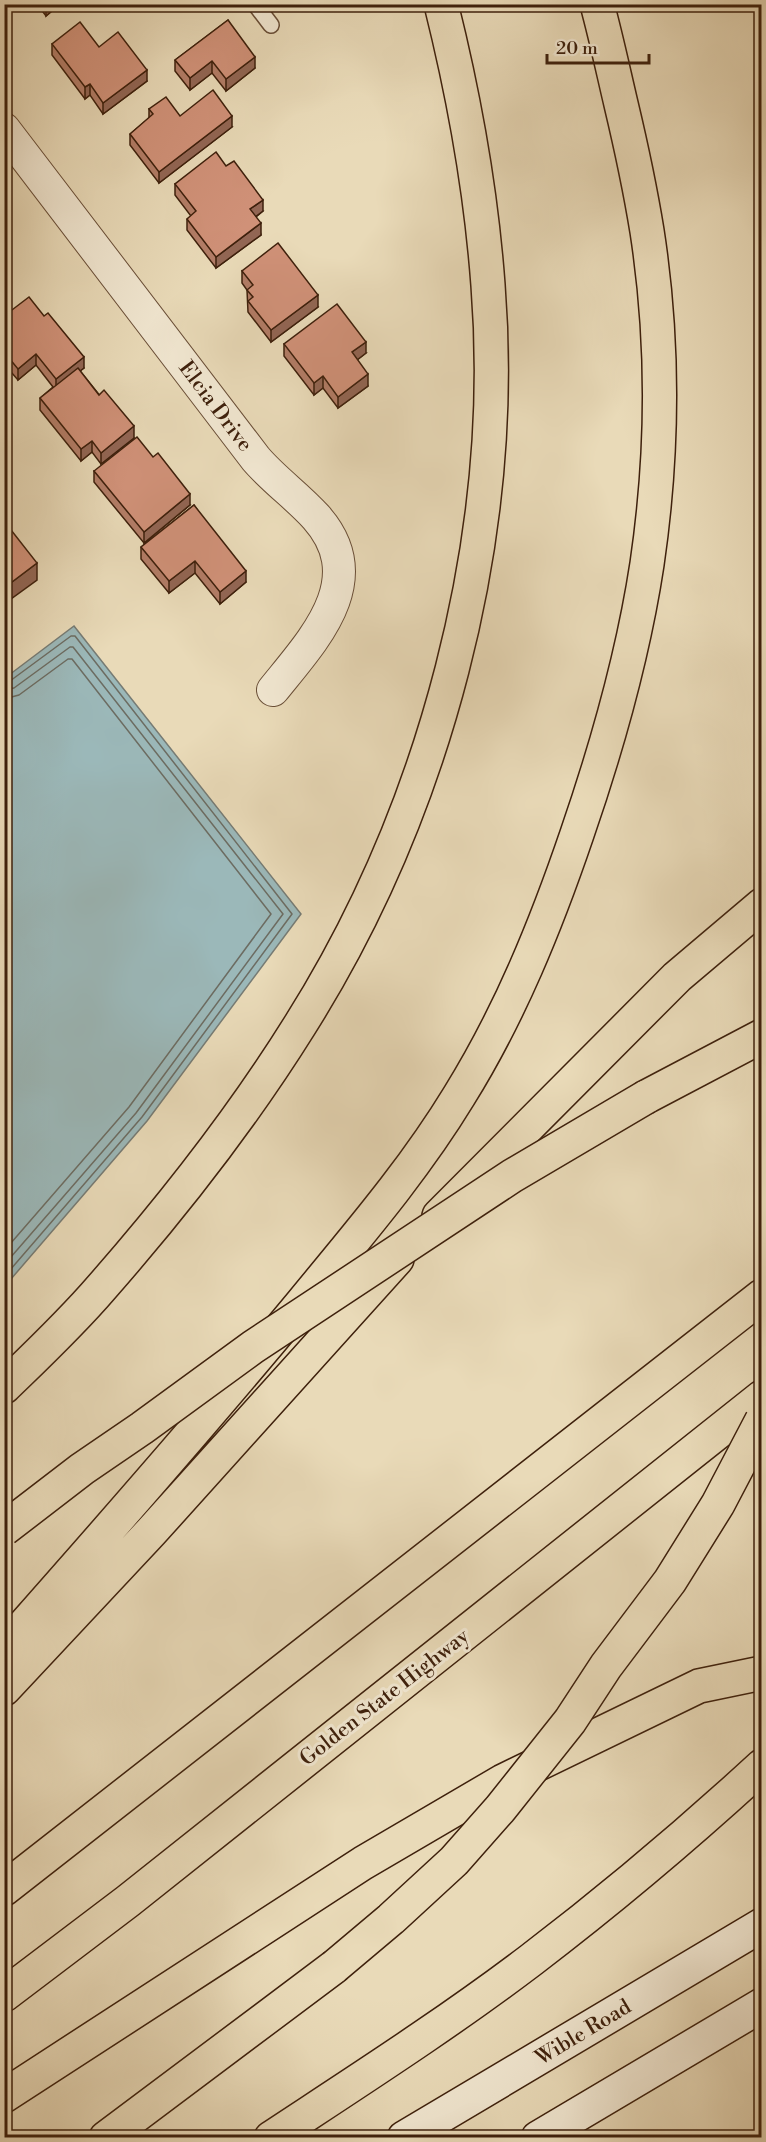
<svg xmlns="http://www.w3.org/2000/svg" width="766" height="2142" font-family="'Libre Bodoni',serif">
<rect width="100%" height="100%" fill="#e9dab8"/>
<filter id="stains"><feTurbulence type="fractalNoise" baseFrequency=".00333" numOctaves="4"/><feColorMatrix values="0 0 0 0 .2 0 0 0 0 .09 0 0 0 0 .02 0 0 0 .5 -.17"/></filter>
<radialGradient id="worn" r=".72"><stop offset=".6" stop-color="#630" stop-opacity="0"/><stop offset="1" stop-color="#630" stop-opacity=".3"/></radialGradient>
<path fill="#9bb8b9" stroke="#767b74" stroke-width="1.5" d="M74,626L301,914L147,1121L5,1286V678Z"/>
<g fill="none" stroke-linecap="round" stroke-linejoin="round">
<path stroke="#6c6c62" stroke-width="1.5" d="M4,682L10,681L71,636H75L292,914L142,1117L4,1277
M4,690L14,688L70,647H73L283,914L136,1113L4,1265
M4,699L19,695L68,659H72L271,914L129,1107L4,1251"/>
<defs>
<path id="lane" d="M255,4L271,25"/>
<path id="street" d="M4,129L256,459C274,480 297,496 316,517C372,580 313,640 273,690"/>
<path id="secondary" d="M404,2138L762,1925
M538,2138L762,2005"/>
<path id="highway" d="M646,1097L762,1036
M439,1216L677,977L762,905
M4,1387C37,1355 71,1323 101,1288C173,1206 242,1118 300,1025C435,811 508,537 488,285C481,190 464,96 441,4
M4,1648C105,1534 205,1420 302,1303C357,1236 414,1170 459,1096C510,1014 546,925 577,834C607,747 633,656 647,564C663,455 664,341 647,231C640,188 631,146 621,104C613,70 606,37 597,4
M4,1689L151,1532L397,1259
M4,1889L762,1296
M4,1995L128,1901L762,1397
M4,2096L363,1863L503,1781L699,1686L762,1673
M106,2138L334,1967
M271,2138C359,2080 448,2023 531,1960C611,1899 688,1834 762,1766"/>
</defs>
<use href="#lane" stroke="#694e37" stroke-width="18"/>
<use href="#street" stroke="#694e37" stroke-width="34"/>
<use href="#secondary" stroke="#3e200c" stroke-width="36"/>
<use href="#highway" stroke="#3e200c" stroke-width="36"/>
<use href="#lane" stroke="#f1e7d1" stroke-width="15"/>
<use href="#street" stroke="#f1e7d1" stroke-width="32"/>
<use href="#secondary" stroke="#f1e7d1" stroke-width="33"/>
<use href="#highway" stroke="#e9dab8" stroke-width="33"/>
<defs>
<path id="highway-bridge" d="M4,1529L82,1469L142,1428L253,1347L512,1176L646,1097
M334,1967L391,1919L454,1861L500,1809L570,1721L606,1666L670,1581L718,1504L762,1420"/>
</defs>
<use href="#highway-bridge" stroke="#3e200c" stroke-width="36" stroke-linecap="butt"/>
<use href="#highway-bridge" stroke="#e9dab8" stroke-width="33"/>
</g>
<path fill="#b37d67" stroke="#3e200c" stroke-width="1.5" d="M37,4H60L46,16Z
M228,20L255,68L226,91L212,73L190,90L175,71V60Z
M52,44L99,47L147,81L103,114L90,95L85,99L52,55Z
M149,109L180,116L232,127L159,183L130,145V134L149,118Z
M175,184L263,211L256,217L261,235L216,268L187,230V219L191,216L175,195Z
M242,271L318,307L271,342L248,312L247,290L242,283Z
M4,316L84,368L80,371L134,438L101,464L92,452L81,461L40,410V398L53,387L36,365L18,380L4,364Z
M284,344L366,353L357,360L368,386L338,408L323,388L314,395L284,356Z
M94,471L190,505L144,543L94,482Z
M194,505L246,582L220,604L195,573L169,593L141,559V547Z"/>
<path fill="#926654" stroke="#3e200c" stroke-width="1.5" d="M46,4H60L46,16Z
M66,4H73L66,10Z
M255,57V68L226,91V79Z
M212,61V73L190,90V78Z
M147,70V81L103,114V103Z
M90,84V95L85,99V87Z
M232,116V127L159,183V172Z
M263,200V211L250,221V209Z
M261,223V235L216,268V257Z
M318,295V307L271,342V330Z
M366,342V353L352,364V352Z
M36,354V365L18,380V369Z
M84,357V368L56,390V379Z
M368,374V386L338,408V397Z
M323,376V388L314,395V383Z
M134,426V438L101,464V453Z
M92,441V452L81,461V449Z
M190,494V505L144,543V532Z
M195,561V573L169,593V581Z
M37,563V580L4,604V588Z
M246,571V582L220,604V592Z
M8,645V662L4,664V648Z"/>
<path fill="#d09178" stroke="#3e200c" stroke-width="1.5" d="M228,20L255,57L226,79L212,61L190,78L175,60Z
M80,22L99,47L118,32L147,70L103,103L90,84L85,87L52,44Z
M213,90L232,116L159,172L130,134L153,114L149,109L166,97L180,116Z
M216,152L226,166L234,161L263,200L250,209L261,223L216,257L187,219L196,211L175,184Z
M278,243L318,295L271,330L248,301L253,297L247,290L253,285L242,271Z
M29,297L44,316L48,313L84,357L56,379L36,354L18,369L4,352V316Z
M337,304L366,342L352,352L368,374L338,397L323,376L314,383L284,344Z
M78,368L99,395L104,390L134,426L101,453L92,441L81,449L40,398Z
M137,437L153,457L158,453L190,494L144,532L94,471Z
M194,505L246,571L220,592L195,561L169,581L141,547Z
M4,521L37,563L4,588Z
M4,641L8,645L4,648Z
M762,2130V2138H751Z"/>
<g text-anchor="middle" stroke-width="6" stroke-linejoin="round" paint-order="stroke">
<g font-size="21" fill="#3e200c" stroke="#f1e7d1">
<text transform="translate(216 406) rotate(53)" y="7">Elcia Drive</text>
<text transform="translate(384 1697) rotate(-38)" y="7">Golden State Highway</text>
<text transform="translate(583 2032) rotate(-31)" y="7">Wible Road</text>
</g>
</g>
<rect width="766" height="2142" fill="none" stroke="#e9dab8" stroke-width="24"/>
<rect x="6" y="6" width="754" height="2130" fill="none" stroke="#3e200c" stroke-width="3"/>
<rect x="12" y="12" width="742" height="2118" fill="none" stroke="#3e200c" stroke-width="1.5"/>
<path d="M547 54v9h102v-9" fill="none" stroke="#3e200c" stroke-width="3"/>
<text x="556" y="54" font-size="18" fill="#3e200c" stroke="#f1e7d1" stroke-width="4.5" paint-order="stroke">20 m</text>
<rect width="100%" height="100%" filter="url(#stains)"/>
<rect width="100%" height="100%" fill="url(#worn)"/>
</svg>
